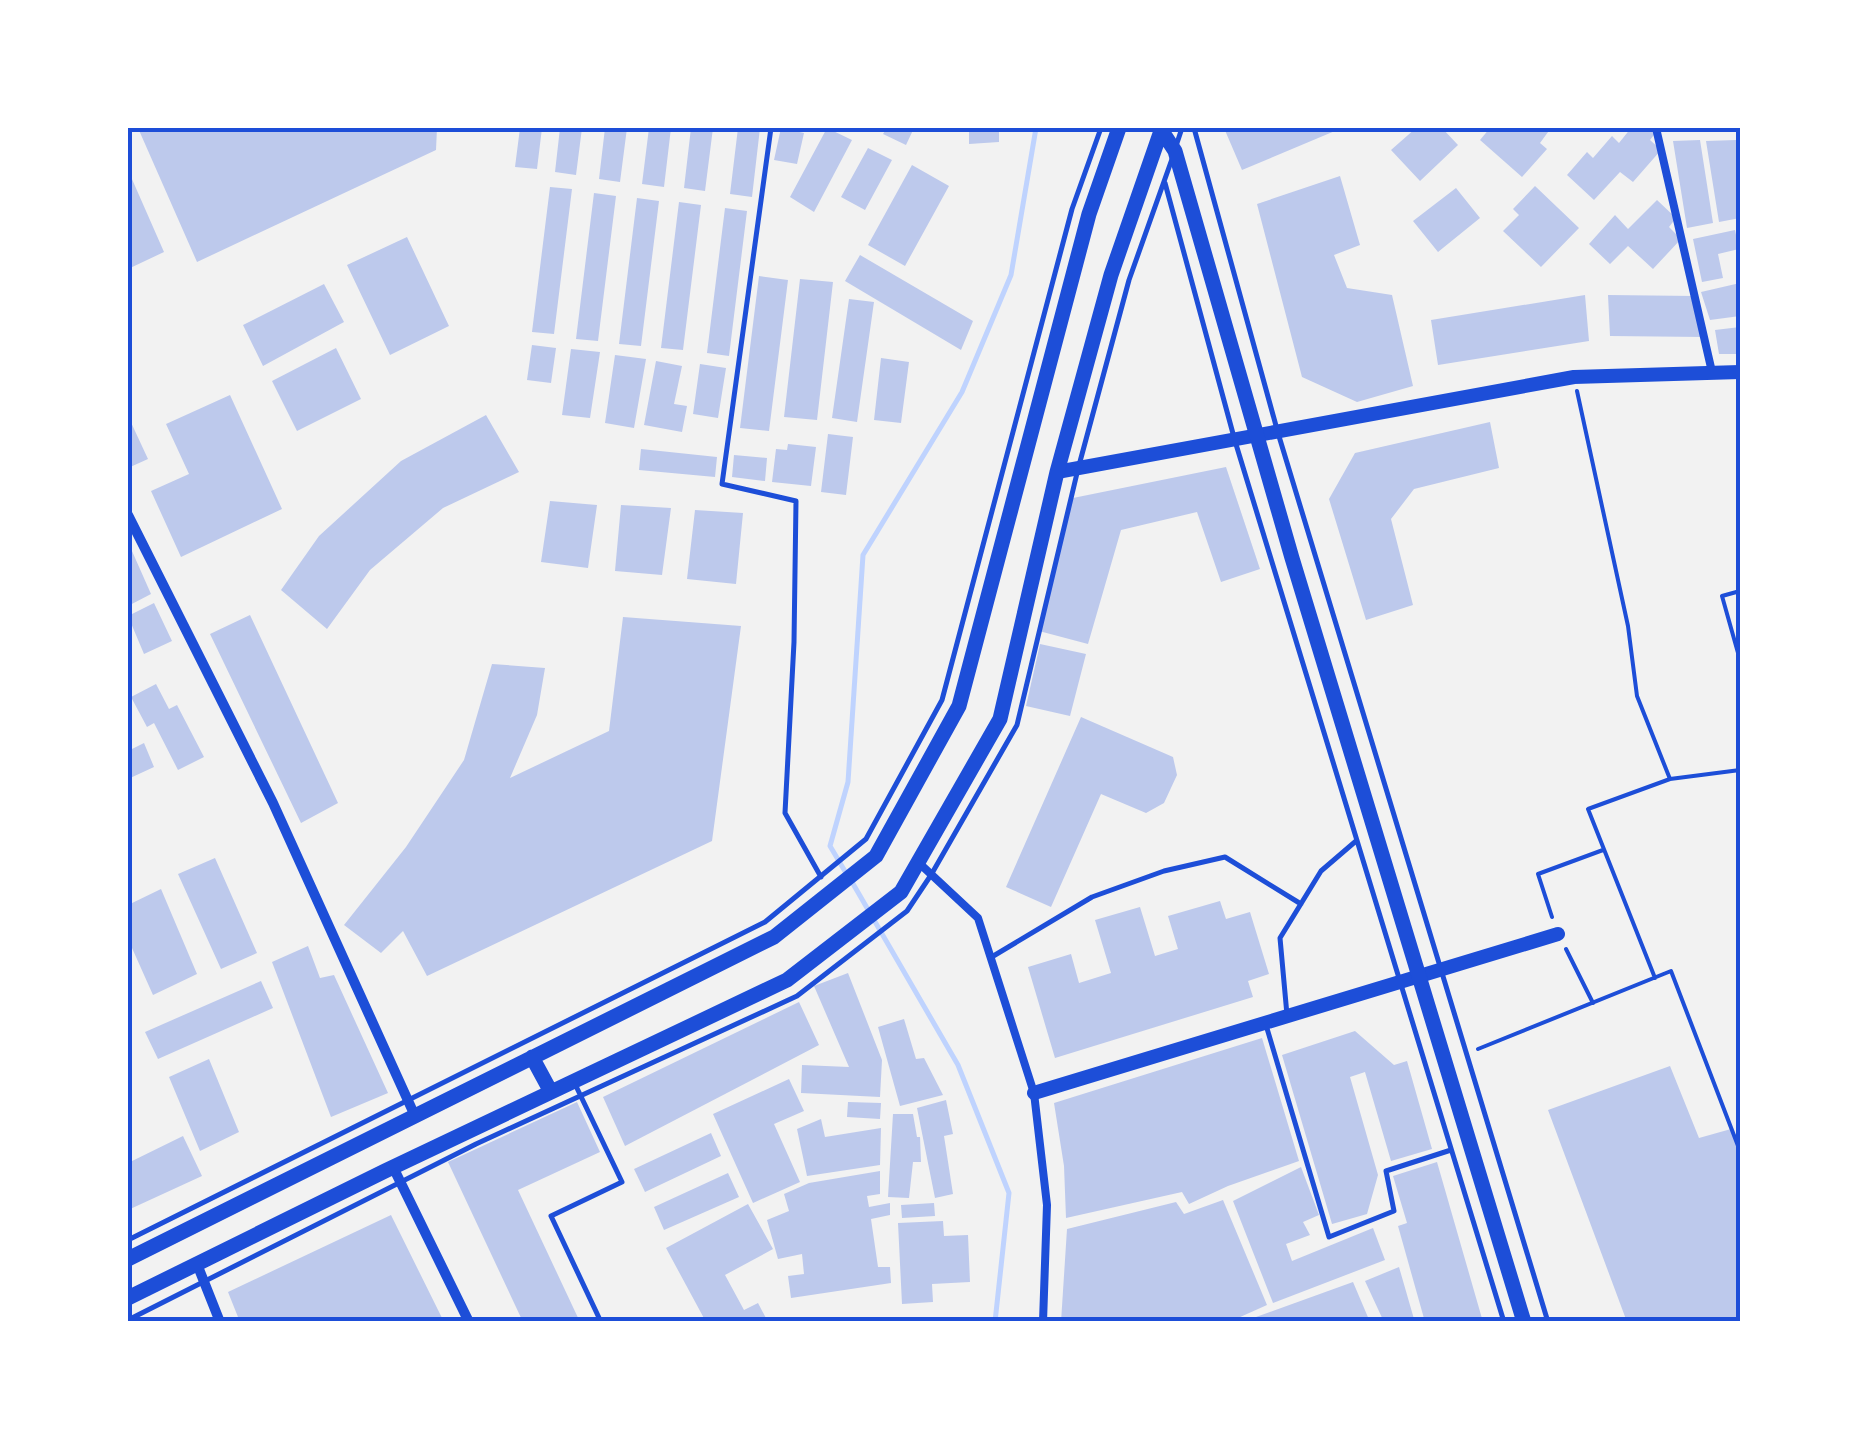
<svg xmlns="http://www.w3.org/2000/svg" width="1868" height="1449" font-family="Manrope,sans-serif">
<rect width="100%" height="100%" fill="#f2f2f2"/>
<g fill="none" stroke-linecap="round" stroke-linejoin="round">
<path stroke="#bfd3fe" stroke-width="5" d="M846,873L830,846L848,782L863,555L962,392L1011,275L1036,128
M852,882L958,1065L1009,1193L995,1322"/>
</g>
<path fill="#bdc9ec" d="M138,128H437L436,150L197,262Z
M520,128H542L537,169L515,167Z
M560,128H582L576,175L555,172Z
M605,128H627L620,182L599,179Z
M649,128H671L664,187L642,184Z
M691,128H713L705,191L684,188Z
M738,128H760L752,197L730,194Z
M781,128L804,133L797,164L774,160Z
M827,128L852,140L814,212L790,197Z
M887,128H914L906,145L883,134Z
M969,128H999V142L969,144Z
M1224,128H1342L1242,170Z
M1416,128H1442L1458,145L1420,181L1391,150Z
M1490,128H1551L1540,143L1547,149L1522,177L1480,140Z
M1631,128H1652L1657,131L1650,140L1661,150L1633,182L1620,172L1594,200L1567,175L1587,152L1593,158L1612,136L1619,143Z
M1700,140L1713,223L1687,228L1673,141Z
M1736,140L1740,169V218L1719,222L1706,141Z
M868,148L892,160L865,210L841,197Z
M912,165L949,186L905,266L868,245Z
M128,170L164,252L128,269Z
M1340,176L1360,245L1334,255L1347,288L1392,295L1413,386L1357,402L1302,377L1257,204Z
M1535,186L1579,228L1541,267L1503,231L1519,215L1513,209Z
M550,187L572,189L554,334L532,332Z
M1456,188L1480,218L1438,252L1413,221Z
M594,193L616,196L598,341L576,339Z
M637,198L659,201L641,346L619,344Z
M1657,200L1676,218L1669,227L1681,239L1653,269L1628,246L1610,264L1589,244L1615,215L1628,229Z
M679,202L701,205L683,350L661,348Z
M725,208L747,211L729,356L707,353Z
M1735,230L1739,249L1718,254L1723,278L1702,282L1693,239Z
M407,237L449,326L390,355L347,265Z
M860,255L973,321L961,350L845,281Z
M759,276L788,280L769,431L740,428Z
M800,279L833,282L817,420L784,417Z
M1740,283V316L1710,320L1701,292Z
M324,284L344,322L263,366L243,325Z
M1585,295L1589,341L1438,365L1431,320Z
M1608,295L1695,296L1704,337L1610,336Z
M849,299L874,302L857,422L832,418Z
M1740,327V354H1719L1715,330Z
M532,345L556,348L551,383L527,380Z
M336,348L361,399L297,431L272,381Z
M571,349L600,352L590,418L562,415Z
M615,355L646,359L634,428L605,423Z
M881,358L909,362L901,423L874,420Z
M656,361L682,366L674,404L687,406L682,432L644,425Z
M700,364L726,368L718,418L693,414Z
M230,395L282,509L181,557L151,491L189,474L166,424Z
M486,415L519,472L443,508L370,570L327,629L281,590L319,536L401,461Z
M128,416L148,459L128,468Z
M1490,422L1499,468L1414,489L1391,519L1413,605L1366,620L1329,499L1355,453Z
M828,434L853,437L846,495L821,492Z
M788,444L816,447L811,486L772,482L776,449L787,450Z
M641,449L717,457L715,477L639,470Z
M734,455L767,458L765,481L732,477Z
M1226,467L1260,569L1221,582L1197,512L1121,530L1088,644L1039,631L1073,498Z
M550,501L597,505L588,568L541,562Z
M621,505L671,508L662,575L615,571Z
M695,510L743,513L736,584L687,579Z
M128,542L151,594L128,606Z
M154,603L172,641L144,654L128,616Z
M250,615L338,803L301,823L210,634Z
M623,617L741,626L712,841L427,976L403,931L381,953L344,925L406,847L464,760L492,664L545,668L537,715L510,778L609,731Z
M1040,644L1086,654L1070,716L1026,706Z
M156,684L169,709L177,705L204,757L178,770L154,723L147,727L131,697Z
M1081,717L1173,757L1177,775L1164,803L1146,813L1101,794L1051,907L1006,887Z
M144,743L154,767L128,779V751Z
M215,858L257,953L221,969L178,874Z
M161,889L197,974L153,995L128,939V905Z
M1220,901L1226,919L1250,912L1269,974L1248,981L1253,997L1055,1058L1028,967L1071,954L1079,983L1111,973L1095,920L1140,907L1155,956L1178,949L1168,916Z
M308,946L320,978L334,975L388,1093L331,1117L272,962Z
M848,973L882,1060L880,1097L801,1093L802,1065L849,1067L814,986Z
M261,981L273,1008L158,1059L145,1032Z
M799,1002L819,1045L625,1146L603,1097Z
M904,1019L916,1059L924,1058L943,1095L900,1106L878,1027Z
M1355,1031L1394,1065L1407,1061L1432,1149L1391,1161L1365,1072L1350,1077L1378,1175L1367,1214L1332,1224L1282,1055Z
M1262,1038L1299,1161L1228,1186L1189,1204L1182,1192L1066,1218L1064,1166L1054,1103Z
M209,1059L239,1132L200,1151L169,1077Z
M1670,1066L1699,1138L1731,1129L1740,1152V1322H1627L1548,1110Z
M789,1079L804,1111L774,1124L800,1182L753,1203L713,1114Z
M946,1100L953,1134L944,1136L953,1194L935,1198L917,1108Z
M577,1102L600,1152L518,1190L580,1322H523L448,1162Z
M848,1102L881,1103L880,1119L847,1117Z
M893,1114H913L917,1137H920L921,1162H913L909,1198L888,1197Z
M821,1119L825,1137L881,1128L880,1165L807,1176L797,1129Z
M711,1133L721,1156L645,1192L634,1169Z
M183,1136L202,1176L128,1210V1163Z
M1437,1162L1483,1322H1425L1398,1226L1407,1223L1393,1176Z
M1301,1167L1319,1215L1303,1222L1310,1235L1286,1244L1292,1261L1373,1228L1385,1260L1273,1303L1233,1201Z
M880,1171V1194L867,1196L869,1207L890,1203V1215L871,1219L878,1267H890L891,1283L791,1298L788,1276L804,1274L802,1254L778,1259L767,1220L789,1211L784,1194L809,1183Z
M728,1173L739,1197L664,1230L654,1207Z
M1223,1200L1267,1305L1229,1322H1061L1067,1229L1176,1202L1184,1214Z
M934,1203L935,1216L902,1218L901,1205Z
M748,1204L773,1249L725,1275L744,1310L758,1303L768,1322H706L666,1248Z
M391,1215L444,1322H240L228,1292Z
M943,1221L944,1236L968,1235L970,1282L932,1284L933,1302L902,1304L898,1223Z
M1399,1267L1414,1319L1415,1322H1384L1365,1281Z
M1353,1282L1370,1322H1258L1256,1317Z"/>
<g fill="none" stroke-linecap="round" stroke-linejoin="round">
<path stroke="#1d4ed8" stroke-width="4" d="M1577,391L1628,626L1637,696L1670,779
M1740,591L1722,596L1740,660
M1552,917L1538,874L1603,850
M1566,949L1593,1003
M1655,978L1588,809L1670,779L1740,770
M1478,1049L1671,971L1740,1151"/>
<path stroke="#1d4ed8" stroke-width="5" d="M771,128L722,484L796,501L794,642L785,813L821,877
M1194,128L1278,433L1548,1322
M1177,143L1182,128
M1165,183L1235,441L1504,1322
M990,958L1092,897L1164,871L1225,857L1301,904
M1287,1015L1280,938L1321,871L1356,841
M1266,1025L1329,1237L1394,1211L1386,1171L1451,1150
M575,1084L622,1182L551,1216L601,1322
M128,1240L765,922L866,839L942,700L1072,209L1101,128
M128,1320L476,1144L797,996L907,911L931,875L1017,725L1078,469L1129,280L1172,159"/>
<path stroke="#1d4ed8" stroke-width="8" d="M1656,128L1712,372
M919,863L978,918L1034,1093L1047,1205L1043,1322"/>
<path stroke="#1d4ed8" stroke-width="10" d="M128,515L273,803L415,1116
M393,1167L469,1322
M197,1264L220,1322"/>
<path stroke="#1d4ed8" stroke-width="14" d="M1057,472L1574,377L1740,372
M1034,1093L1558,934"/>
<path stroke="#1d4ed8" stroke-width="15" d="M1160,128L1175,151L1292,558L1524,1322
M532,1057L551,1092
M128,1259L774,937L876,856L959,706L1089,214L1119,128
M128,1298L385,1171L787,980L901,892L1000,719L1057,472L1111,275L1162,128"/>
</g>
<rect width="1868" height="1449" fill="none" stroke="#ffffff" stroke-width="260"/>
<rect x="130" y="130" width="1608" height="1189" fill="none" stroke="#1d4ed8" stroke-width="4"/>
</svg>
